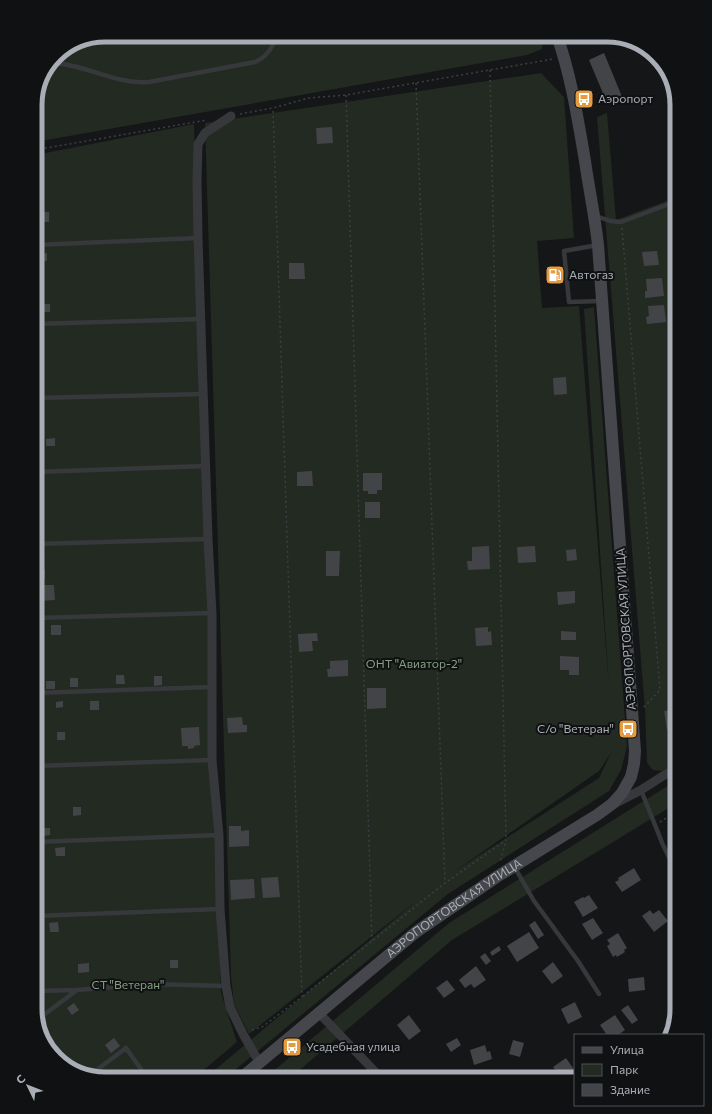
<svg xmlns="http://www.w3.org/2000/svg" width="712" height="1114" font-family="Commissioner,sans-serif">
<rect width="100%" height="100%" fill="#151617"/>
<path fill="#222a22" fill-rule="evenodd" d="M543,36L542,49L527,55L35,142V100L56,55L78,40Z
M541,73L564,97L574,238L537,241L542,308L579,306L609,687L584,309L594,307L627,746L621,770L609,791L448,894L224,1079H204L419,899L249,1034L234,1004L231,977L205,123ZM611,753L599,778L455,871L599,771Z
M607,113L616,220L677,197V709L667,730L677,728V761L662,771L653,770L647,763L645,710L597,117Z
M194,124L221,993L237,1042L193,1079H100L66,1067L42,1040L35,1009V155Z
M677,780V803L452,940L289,1079H264L449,923Z"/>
<path fill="#434447" d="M604,53L623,99L608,105L589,60Z
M332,127L333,143L317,144L316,128Z
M37,212H49V222H38Z
M671,236H677V259H671Z
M657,251L659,265L644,266L642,252Z
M47,253V261H40V254Z
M289,263H304L305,279H289Z
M662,278L664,296L645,298V291H647L646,279Z
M41,304H50V312H41Z
M664,305L666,322L647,324L646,317L649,316L648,306Z
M566,377L567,394L554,395L553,378Z
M55,438V446H46V439Z
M312,471L313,486H297V472Z
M363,473H382V490H377V494H368V491H363Z
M365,502H380V518H365Z
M489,546L490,569L468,570L467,561H472V547Z
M535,546L536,562L518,563L517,547Z
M576,549L577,560L567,561L566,550Z
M326,551H340L339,576H326Z
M37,570H45V579H37Z
M39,585H54L55,600L40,601Z
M575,591V603L558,605L557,592Z
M51,625H61V635H51Z
M488,627V632L491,631L492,645L476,646L475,628Z
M561,631L576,632V640H561Z
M317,633L318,641H312L313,651L299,652L298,634Z
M560,656L579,657V675H569V670H560Z
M348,660V676L328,677L327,669H330V661Z
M116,675H124L125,684H116Z
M154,676H162V685L154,686Z
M70,678H78V687H70Z
M46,681H55V689H46Z
M367,688H386V708L367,709Z
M63,701V707L56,708V702Z
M90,701H99V710H90Z
M677,709V728L667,730L664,711Z
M242,717L243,725H247V732L228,733L227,718Z
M199,727L200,745L194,746V748L188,749V746H182L181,728Z
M57,732H65V740H57Z
M73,807H81V815L73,816Z
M229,826H241V831L249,830V846L229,847Z
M43,828H50V835L43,836Z
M65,847V856H56L55,848Z
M634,868L641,880L622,892L615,882L619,880L618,878Z
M278,877L280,897L263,898L261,878Z
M254,879L255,898L231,900L230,880Z
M589,895L598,908L583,917L574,902L583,897L584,898Z
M650,910L653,914L659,910L668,921L654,932L642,916Z
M593,918L603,933L592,940L582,924Z
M535,921L544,935L538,939L529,925Z
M58,922L59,932H50L49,923Z
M529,932L539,948L517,962L507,946Z
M618,933L627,948L624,950L625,952L617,957L616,955L613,957L607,946L610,944L607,940Z
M499,946L501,950L492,956L490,952Z
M485,953L491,961L486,965L480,957Z
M170,960H178V968H170Z
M553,962L563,976L552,984L542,971Z
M89,963V972L78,973V964Z
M476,966L486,980L474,988L471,984L465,988L459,980Z
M644,977L645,990L629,992L628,979Z
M447,980L455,990L444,998L436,988Z
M575,1002L582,1017L568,1024L561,1009Z
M74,1003L79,1010L72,1015L67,1008Z
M628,1005L638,1020L632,1024L621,1010Z
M409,1015L421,1031L409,1040L397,1025Z
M615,1015L625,1030L618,1035H607L600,1025Z
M114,1038L120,1046L111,1053L105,1045Z
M457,1038L461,1045L451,1052L446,1044Z
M513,1040L524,1043L520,1057L509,1054Z
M485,1045L487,1052L490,1051L492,1059L474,1065L470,1050Z
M566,1058L575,1071V1076L570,1079H562L553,1067Z"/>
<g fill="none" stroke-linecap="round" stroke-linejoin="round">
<path stroke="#3d3f43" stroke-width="1.5" stroke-dasharray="2 3" stroke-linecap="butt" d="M490,70L506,840
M416,83L445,883
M346,95L372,941
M240,114L273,108L309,98L346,95L553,59
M35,150L207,120
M622,228L660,690L643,708
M660,822L677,811
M303,996L445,883L506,840L500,863
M252,1030L262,1027L302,997L273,108"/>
<path stroke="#37383c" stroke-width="4.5" d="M561,42L567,36
M52,63C85,64 116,85 149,82L255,62C266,57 271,50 276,38
M596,216L610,221L621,222L677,201
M35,245L198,238
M598,245L564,251L569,302L601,301
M35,324L202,319
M35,398L204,394
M35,472L206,466
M35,544L208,539
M35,618L212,613
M35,693L212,687
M35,766L212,760
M641,790L663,845L677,873
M35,842L219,835
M514,866L534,901L578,961L599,994
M35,916L220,909
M35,991L77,990L149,984L226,986
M37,1020L77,990
M90,1075L126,1048L148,1079"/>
<path stroke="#37383c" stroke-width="9" d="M231,116L205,133L198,144L197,180L198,238L208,539L212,613V760L219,835L220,909L226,986L230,1007L243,1034L259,1062
M616,803L641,790L677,767
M318,1012L382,1079
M489,1079H503"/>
<path stroke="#45474c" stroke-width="12" id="s1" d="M240,1079L416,932L498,876L597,815L612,804L622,793L631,777L634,764L635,751L598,245C595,217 589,189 585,161C578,120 571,75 557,36"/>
</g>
<defs>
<symbol id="bus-square" viewBox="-11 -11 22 22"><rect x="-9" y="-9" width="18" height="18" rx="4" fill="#e39c42" stroke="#101112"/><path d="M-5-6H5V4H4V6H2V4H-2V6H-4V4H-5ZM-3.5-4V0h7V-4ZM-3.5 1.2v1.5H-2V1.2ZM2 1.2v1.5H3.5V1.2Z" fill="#fff"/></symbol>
<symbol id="fuel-square" viewBox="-11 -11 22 22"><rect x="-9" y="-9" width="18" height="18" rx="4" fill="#e39c42" stroke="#101112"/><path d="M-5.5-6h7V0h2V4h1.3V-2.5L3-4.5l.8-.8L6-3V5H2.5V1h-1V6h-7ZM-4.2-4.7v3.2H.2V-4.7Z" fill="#fff"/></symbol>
</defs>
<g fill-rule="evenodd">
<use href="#bus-square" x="573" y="88" width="22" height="22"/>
<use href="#fuel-square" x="544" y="264" width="22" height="22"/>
<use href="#bus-square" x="617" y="718" width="22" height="22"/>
<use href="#bus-square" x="281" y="1036" width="22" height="22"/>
</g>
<g text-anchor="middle" stroke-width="4" stroke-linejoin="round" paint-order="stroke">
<g font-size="12" fill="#a9aeb6" stroke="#101112" text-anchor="start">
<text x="598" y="103">Аэропорт</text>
<text x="569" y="279">Автогаз</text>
<text x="614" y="733" text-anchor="end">С/о "Ветеран"</text>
<text x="306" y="1051">Усадебная улица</text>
</g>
<g font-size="12" fill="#a9aeb6" stroke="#101112">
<text transform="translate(626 629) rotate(-94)" y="4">АЭРОПОРТОВСКАЯ УЛИЦА</text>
<text dy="4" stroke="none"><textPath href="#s1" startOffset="274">АЭРОПОРТОВСКАЯ УЛИЦА</textPath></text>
</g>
<g font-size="12" fill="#82a081" stroke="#101112">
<text x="414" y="668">ОНТ "Авиатор-2"</text>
<text x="128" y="989">СТ "Ветеран"</text>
</g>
</g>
<path d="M0 0H712V1114H0ZM105 42H607A63 63 0 0 1 670 105V1009A63 63 0 0 1 607 1072H105A63 63 0 0 1 42 1009V105A63 63 0 0 1 105 42Z" fill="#101112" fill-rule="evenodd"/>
<path fill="none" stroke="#a9aeb6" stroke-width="5" d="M105 42H607A63 63 0 0 1 670 105V1009A63 63 0 0 1 607 1072H105A63 63 0 0 1 42 1009V105A63 63 0 0 1 105 42Z"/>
<rect x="574" y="1034" width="130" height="72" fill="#101112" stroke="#4d5054"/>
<rect x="582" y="1047" width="20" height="6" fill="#45474c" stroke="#4d5054"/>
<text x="610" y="1054" font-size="12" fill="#a9aeb6">Улица</text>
<rect x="582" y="1064" width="20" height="12" fill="#222a22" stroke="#4d5054"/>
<text x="610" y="1074" font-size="12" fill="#a9aeb6">Парк</text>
<rect x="582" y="1084" width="20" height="12" fill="#434447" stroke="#4d5054"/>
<text x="610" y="1094" font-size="12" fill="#a9aeb6">Здание</text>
<g transform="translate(28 1086) rotate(313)" stroke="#101112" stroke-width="3" paint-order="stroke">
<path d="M0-3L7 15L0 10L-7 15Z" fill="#a9aeb6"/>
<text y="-6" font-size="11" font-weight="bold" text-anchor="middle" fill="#a9aeb6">С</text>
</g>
</svg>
